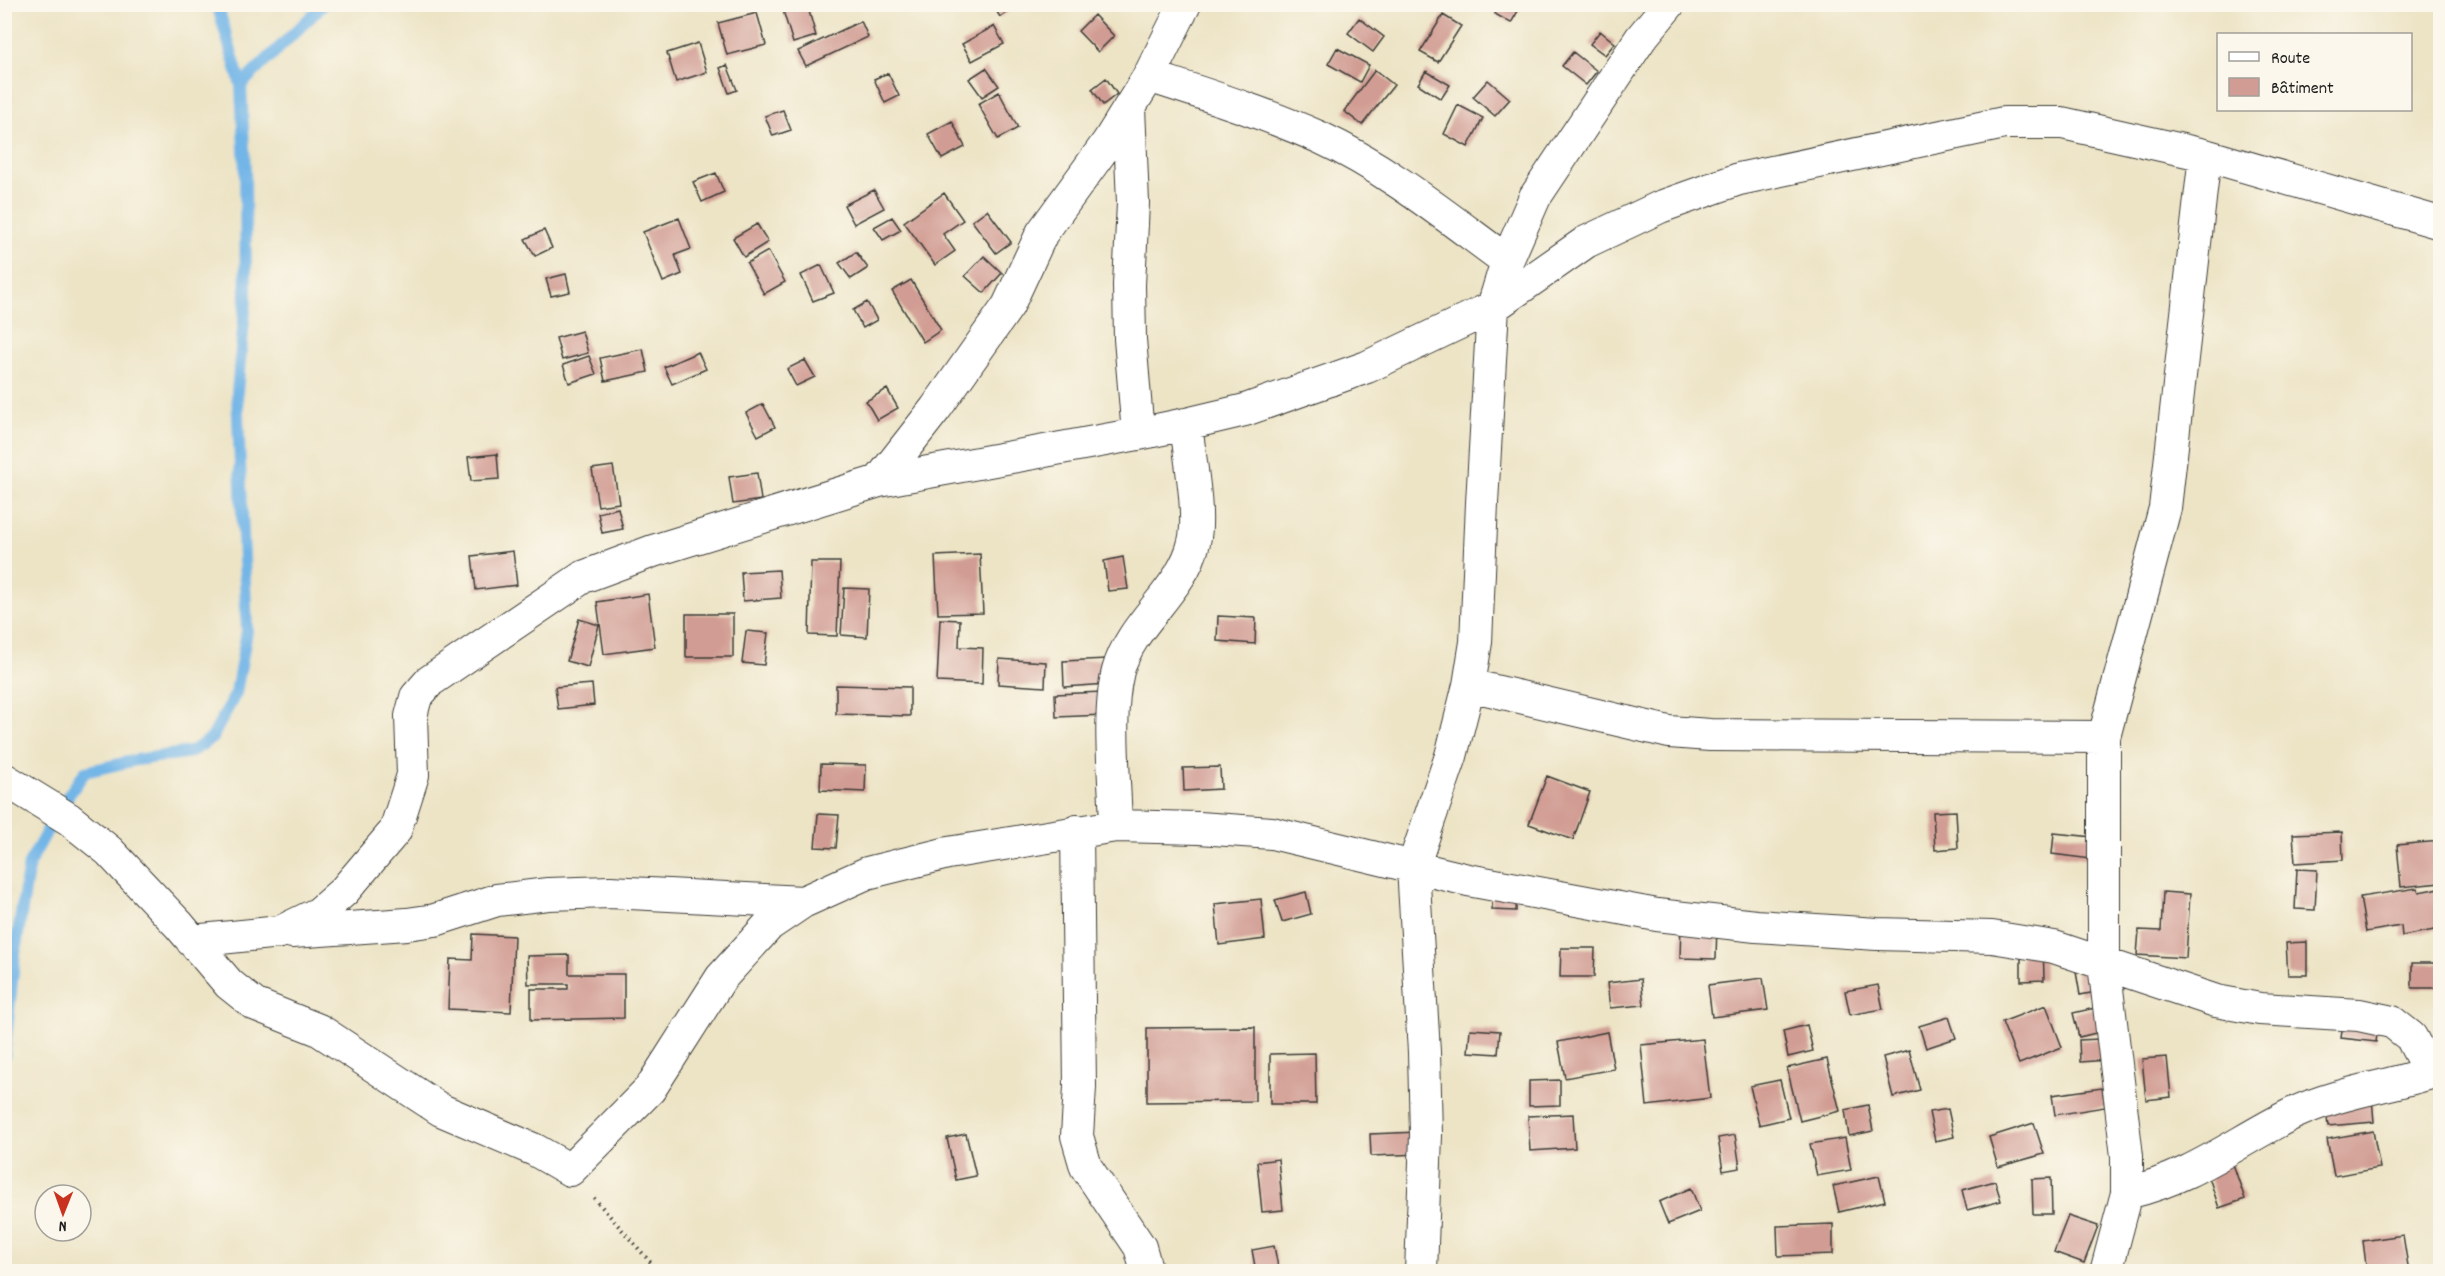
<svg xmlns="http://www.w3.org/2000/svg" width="2445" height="1276" font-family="Dekko,sans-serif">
<rect width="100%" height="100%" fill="#fbf7ec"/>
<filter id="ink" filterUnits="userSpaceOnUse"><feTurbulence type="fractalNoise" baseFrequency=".0167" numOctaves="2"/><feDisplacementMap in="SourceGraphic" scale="12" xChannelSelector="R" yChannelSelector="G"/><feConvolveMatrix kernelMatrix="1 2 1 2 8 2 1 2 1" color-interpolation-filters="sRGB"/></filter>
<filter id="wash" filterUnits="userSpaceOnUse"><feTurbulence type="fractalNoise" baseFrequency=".008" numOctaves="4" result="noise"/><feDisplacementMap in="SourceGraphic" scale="24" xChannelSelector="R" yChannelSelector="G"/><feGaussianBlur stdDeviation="1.35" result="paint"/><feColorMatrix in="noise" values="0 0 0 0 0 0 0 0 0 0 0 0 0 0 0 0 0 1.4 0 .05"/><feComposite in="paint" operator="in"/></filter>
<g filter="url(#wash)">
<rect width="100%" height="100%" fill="#ede4c6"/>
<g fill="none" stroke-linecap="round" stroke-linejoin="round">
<path stroke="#72b5e7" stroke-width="12" d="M241,85L324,4
M4,1058L15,953L29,864L60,807L85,772L136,760L191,752L212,738L236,693L247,631L237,392L246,300L245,170L241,85L217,4
M4,1263L6,1272"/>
</g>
<g id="blocks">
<path fill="#d19c93" d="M781,4H807L816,36L793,43Z
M992,4H1020L1000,17Z
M1501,4L1521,6L1511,23L1495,14Z
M757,13L766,45L727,55L718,23Z
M1094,15L1114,36L1098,52L1078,31Z
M1443,15L1461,26L1438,62L1420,52Z
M1359,18L1384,37L1373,52L1348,33Z
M861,21L868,37L806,66L798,51Z
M994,26L1004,44L972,61L962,44Z
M1600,31L1615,43L1605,55L1590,44Z
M698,43L707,72L676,82L667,53Z
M1337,48L1369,65L1360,82L1328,64Z
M1573,52L1597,71L1586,85L1562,66Z
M727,65L737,90L729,93L720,68Z
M986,68L999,86L982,97L969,79Z
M1375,70L1394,85L1362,125L1344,111Z
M1426,71L1450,85L1441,99L1418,84Z
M888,73L899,96L885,103L874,79Z
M1106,78L1117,94L1103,105L1092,89Z
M1488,80L1510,99L1495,116L1473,97Z
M999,92L1018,128L998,139L978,104Z
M1458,105L1483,118L1468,147L1444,134Z
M783,110L791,130L773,136L765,116Z
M952,121L965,147L942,159L928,134Z
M716,173L724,192L702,202L693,182Z
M874,190L884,208L854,224L844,205Z
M944,193L963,220L943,234L955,251L935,265L904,222Z
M987,210L1011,242L996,253L972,221Z
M892,217L901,230L883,240L874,227Z
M679,218L691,249L675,255L682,274L663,282L643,232Z
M757,224L768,242L744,257L733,238Z
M544,230L552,248L535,256L525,239Z
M768,251L785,282L764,294L747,263Z
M856,252L868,268L851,279L839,263Z
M984,256L1002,273L984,293L965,276Z
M821,265L834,293L813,301L801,275Z
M566,274L570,292L551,296L546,279Z
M911,280L941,330L923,342L892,291Z
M867,302L877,320L863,328L853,310Z
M582,331L588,353L562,360L556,338Z
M643,349L648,372L605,381L600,358Z
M698,352L706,369L672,384L664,367Z
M589,356L596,374L569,383L563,365Z
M805,360L815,377L796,386L787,369Z
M887,389L898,408L877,420L866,401Z
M763,404L775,427L758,436L746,413Z
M497,454L499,479L471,481L468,457Z
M613,466L619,503L598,506L592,469Z
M757,473L761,500L733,504L729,477Z
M618,508L623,529L602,533L598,513Z
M513,551L517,585L476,590L472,556Z
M980,554L983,613L938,614L935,556Z
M1123,557L1128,589L1108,591L1104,561Z
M811,562H840L837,636L809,635Z
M779,570L781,598L743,601L741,572Z
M844,588L869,589L867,637L841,635Z
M648,594L655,647L604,654L597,602Z
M686,614H733V657H686Z
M1218,616L1256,618L1255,644L1217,641Z
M579,619L599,625L588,667L567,661Z
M940,619L960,620L959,647L983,648L982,684L937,682Z
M746,631L768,633L764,665L742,663Z
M999,659L1046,662L1045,687L998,684Z
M1107,659L1108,684L1064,687L1063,661Z
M592,684L594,705L558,709L555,687Z
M836,685L910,687V716L836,714Z
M1103,692L1104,715L1056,717L1055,694Z
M821,764L866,765L865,792L820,790Z
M1220,767L1221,789L1184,791L1183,768Z
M1547,776L1590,792L1573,840L1529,824Z
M1956,811L1958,848L1935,850L1933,812Z
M818,814L839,815L836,848L815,847Z
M2342,832L2343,860L2295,863L2293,834Z
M2054,833L2093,837L2091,859L2052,854Z
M2440,841V883L2401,887L2397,845Z
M2297,869L2317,870L2315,910L2295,909Z
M1493,877L1517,878L1516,911L1492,910Z
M2417,888L2419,892L2440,888V929L2402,936L2401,926L2366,932L2360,897Z
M1306,892L1311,914L1282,922L1275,900Z
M2163,892L2190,894L2186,958L2137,955L2139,930L2161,931Z
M1261,899L1265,939L1219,945L1215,904Z
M1681,922L1717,923L1716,959L1680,958Z
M473,934L514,936L511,1012L448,1009L450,959L472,960Z
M2021,939H2043L2044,980L2021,981Z
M2307,942V975H2288L2286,943Z
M1561,948H1595L1594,977H1560Z
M569,955V974H624V1018L531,1020V989H568V984H528L527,956Z
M2412,963H2440V988H2412Z
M2075,966L2117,988L2080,995Z
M1763,978L1768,1010L1712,1017L1708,985Z
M1641,979L1644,1005L1610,1008L1607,983Z
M1878,985L1883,1009L1850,1015L1845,991Z
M2046,1005L2062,1047L2019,1064L2002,1022Z
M2108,1005L2113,1029L2079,1037L2073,1013Z
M2344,1016L2379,1020L2376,1042L2341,1038Z
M1949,1017L1956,1038L1926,1048L1919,1026Z
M1807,1025L1813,1051L1788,1057L1783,1031Z
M1255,1027V1101L1147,1102V1028Z
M1470,1029L1500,1031L1498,1054L1468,1052Z
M1607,1032L1614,1069L1565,1078L1558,1042Z
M2120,1038L2122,1059L2080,1062L2079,1040Z
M1703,1039L1710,1098L1647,1106L1641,1045Z
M1909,1050L1920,1090L1893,1097L1883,1057Z
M1315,1053L1316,1104H1270V1054Z
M2167,1057L2171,1097L2146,1100L2142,1059Z
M1827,1059L1840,1111L1800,1121L1787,1068Z
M1560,1080V1105L1529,1106V1081Z
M1780,1080L1789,1118L1759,1125L1750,1086Z
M2102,1088L2105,1107L2055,1115L2052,1095Z
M2372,1098L2374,1122L2328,1126L2325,1102Z
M1868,1105L1873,1131L1849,1136L1845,1110Z
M1948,1109L1954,1137L1935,1141L1929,1112Z
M1573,1114L1575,1148L1530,1151L1528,1116Z
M2034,1123L2044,1154L1998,1167L1989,1137Z
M2373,1131L2380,1168L2334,1176L2327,1139Z
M1419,1132L1420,1154L1371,1156L1370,1134Z
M966,1134L976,1176L956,1180L947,1138Z
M1735,1135L1740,1168L1723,1171L1718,1138Z
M1845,1138L1851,1170L1817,1176L1810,1144Z
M1278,1159L1283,1210L1262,1212L1257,1162Z
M2233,1164L2245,1199L2219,1208L2208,1174Z
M1879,1176L1885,1201L1839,1212L1833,1186Z
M2051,1178L2052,1214H2033L2032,1179Z
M1995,1181L2001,1201L1967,1210L1962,1190Z
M1691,1188L1700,1211L1668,1224L1659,1202Z
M2068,1216L2098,1226L2084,1263L2054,1252Z
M1833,1224V1254L1778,1256L1777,1226Z
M2403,1235L2409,1272H2367L2363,1241Z
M1274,1246L1279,1272H1256L1252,1250Z
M2357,1268V1272H2310V1269Z"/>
</g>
</g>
<g filter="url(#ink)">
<use href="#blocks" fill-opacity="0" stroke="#3b3a36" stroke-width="1.5"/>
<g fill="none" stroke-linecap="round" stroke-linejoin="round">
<defs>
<path id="minor" d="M1149,76C1207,95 1265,113 1321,138C1388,169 1448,218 1507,261
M1129,108L1133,203L1129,285L1130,339L1138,434
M879,481L936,408L1008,306L1042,233L1108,142L1149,76L1185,4
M1469,685L1669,732L1710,735L2104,737
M4,779L69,819L109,851L179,925L229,984L254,1004L319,1030L441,1110L535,1150L570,1170L650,1089L721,978L769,925L803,902L867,873L948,853L1116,826L1199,828L1272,833L1468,880L1657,915L1756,926L1877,934L1992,937L2054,947L2216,1001L2260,1009L2359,1015L2392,1022L2411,1037L2430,1073
M1116,826C1115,780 1107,714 1118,671C1131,622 1183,591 1194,542C1201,514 1189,454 1186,424
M1077,831L1080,1087L1077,1136L1086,1167L1140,1247L1147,1272
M292,932L407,924L435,920L497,900L548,894L610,892L803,902
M192,941L280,932L319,913L344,891L395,831L413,775L411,716L416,697L430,681L583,577L653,551L879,481L1138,434L1186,424L1245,410L1367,367L1493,307L1586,242L1660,207L1739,179L2004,123H2062L2205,155L2440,223
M2127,1193C2192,1178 2234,1143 2292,1114C2338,1092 2392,1086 2440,1070
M1421,1272L1426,1135L1424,1052L1413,867L1451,756L1469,685L1476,642L1482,503L1493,307L1507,261L1535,197L1641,38L1669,4
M2106,1272L2127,1193V1156L2104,964V737L2165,508L2205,155"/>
</defs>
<use href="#minor" stroke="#3b3a36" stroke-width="34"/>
<path stroke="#3b3a36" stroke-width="4" stroke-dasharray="1.5 4.5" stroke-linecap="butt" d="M594,1198L659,1272"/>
<use href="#minor" stroke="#fff" stroke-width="32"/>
</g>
</g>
<rect width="2445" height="1276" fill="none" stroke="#fbf7ec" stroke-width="24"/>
<rect x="2217" y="33" width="195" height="78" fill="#fbf7ec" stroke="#a29f99" stroke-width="1.5"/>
<rect x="2229" y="52" width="30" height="9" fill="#ffffff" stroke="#a29f99" stroke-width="1.5"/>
<text x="2271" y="63" font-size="18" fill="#1c1c1c">Route</text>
<rect x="2229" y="78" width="30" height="18" fill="#d19c93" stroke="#a29f99" stroke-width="1.5"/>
<text x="2271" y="93" font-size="18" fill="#1c1c1c">Bâtiment</text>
<g transform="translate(63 1213) rotate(181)"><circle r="28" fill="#fbf7ec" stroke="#a29f99" stroke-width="1.5"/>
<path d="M0-4.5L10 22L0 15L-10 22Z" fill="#c8321e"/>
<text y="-9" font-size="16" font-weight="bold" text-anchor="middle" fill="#1c1c1c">N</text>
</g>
</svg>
